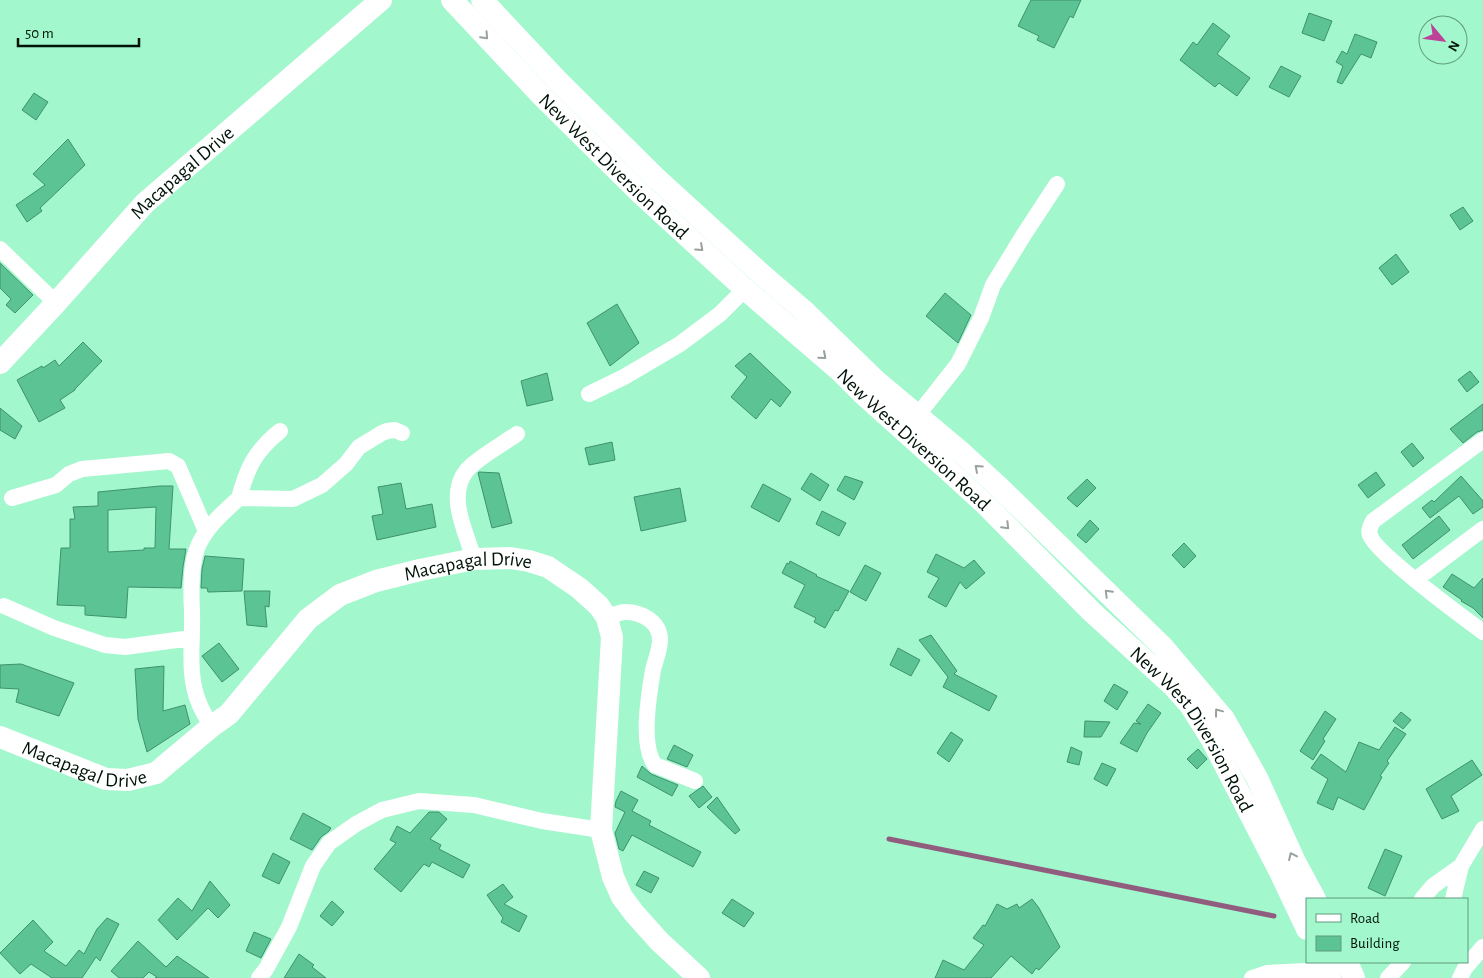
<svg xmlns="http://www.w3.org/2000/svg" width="1483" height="978" font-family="'Alegreya Sans',sans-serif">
<rect width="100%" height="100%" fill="#a2f7cd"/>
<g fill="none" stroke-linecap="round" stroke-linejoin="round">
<path stroke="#905d7e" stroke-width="5" d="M889,839L1274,916"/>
</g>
<path fill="#5cc394" stroke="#3e926d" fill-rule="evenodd" d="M1031,0H1081L1073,18L1070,16L1054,48L1037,40L1039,36L1018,26Z
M1309,13L1332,21L1324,41L1302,33Z
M1213,23L1230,36L1217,54L1250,78L1237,96L1219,83L1215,87L1180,60L1193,42L1197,45Z
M1355,34L1377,42L1371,58L1361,54L1342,84L1337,82L1343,66L1336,62L1342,51L1347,54Z
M1281,66L1301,76L1289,97L1269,87Z
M34,93L48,102L36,120L22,110Z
M68,139L85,165L40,208L42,211L27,222L16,205L45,185L33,174Z
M1463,207L1473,221L1460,230L1450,215Z
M1396,254L1409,272L1392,285L1379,268Z
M0,263L33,295L15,313L6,305L11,299L0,288Z
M945,293L971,315L958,343L926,316Z
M617,304L639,343L610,366L587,323Z
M83,342L102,361L75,389V390L60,400L65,408L39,422L17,380L42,366L43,368L55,360L59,366Z
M750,353L791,392L780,407L771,399L756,419L731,397L747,377L735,366Z
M1470,371L1479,382L1467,392L1458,380Z
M547,373L553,400L527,406L521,381Z
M1483,404V430L1477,432L1463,443L1450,429Z
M0,408L22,426L15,439L0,430Z
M612,442L615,460L589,465L585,448Z
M1412,443L1424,458L1413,467L1401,452Z
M479,472L499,473L512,523L492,528L478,473Z
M1376,472L1385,485L1368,498L1358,485Z
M811,473L829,485L820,501L801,489Z
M845,476L863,482L854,500L837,490Z
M1461,476L1483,501V507L1473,514L1459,496L1430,518L1422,508L1432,500L1434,502Z
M1087,479L1096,488L1077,507L1067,498Z
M401,483L406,509L432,504L436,527L377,540L372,516L383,514L378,487Z
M763,484L791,499L779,522L751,507Z
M160,486H173L169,549H186L183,567L181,588L128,587L126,618L85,615V606L57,605L61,548H70V519H75L73,507L98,506V492ZM156,507L155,548H144V550L108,552V510Z
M680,488L686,521L641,531L634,497Z
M822,511L846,523L839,536L816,524Z
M1439,516L1450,530L1413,559L1402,545Z
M1090,520L1099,529L1086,543L1077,535Z
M1184,543L1196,556L1184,568L1172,555Z
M936,554L964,568L974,560L985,573L966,589L960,582L946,607L928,597L939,578L927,572Z
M205,556L244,559L242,591L208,592L207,588H201L202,569Z
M790,561L817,575L816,576L849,591L838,611L835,610L825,628L814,622L816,618L794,607L805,585L782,573L787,563L789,564Z
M865,565L881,573L866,601L850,592Z
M1452,574L1474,588L1483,578V618L1473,608L1461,601L1462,600L1443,587Z
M244,591H270L269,607L265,606L267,627L247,625Z
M931,635L957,671L954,674L997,696L989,711L943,687L948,677L919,640Z
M219,643L239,669L222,682L202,656Z
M898,648L920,660L911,676L890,665Z
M21,664L74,683L59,716L16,702L19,689L0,688V665Z
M164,666L163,711L185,705L190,724L147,752L138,719L135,669Z
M1114,684L1128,692L1117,710L1104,701Z
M1148,704L1161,713L1147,733L1137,752L1120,743L1134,723L1141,724L1136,721Z
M1325,711L1336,719L1323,739L1325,741L1313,760L1300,751Z
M1401,712L1411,720L1403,729L1393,721Z
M1085,721L1110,722L1101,737H1084Z
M1395,727L1406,734L1387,761L1389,763L1380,776L1382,777L1364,810L1338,797L1333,810L1317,803L1328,779L1311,768L1321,754L1346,772L1359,742L1379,750Z
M951,732L963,740L949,762L937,753Z
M674,745L693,755L687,767L667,759Z
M1071,747L1082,752L1079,765L1067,762Z
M1198,749L1207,759L1197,769L1187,759Z
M1472,760L1482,775L1451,796L1459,811L1442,819L1426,789Z
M1102,763L1116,769L1107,786L1094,779Z
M642,766L651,774L678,785L672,796L637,777Z
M703,786L712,797L699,808L689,796Z
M621,791L638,800L632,811L651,821L649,825L701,852L693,867L632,835L623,851L619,849L615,833L625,812L615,807L616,801Z
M717,797L740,830L735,834L707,807Z
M429,812H439L447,819L430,839L441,845L439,849L470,865L463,878L432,862L429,867L424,864L401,892L374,869L396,843L390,840L397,826L410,833Z
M303,813L331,828L329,831L321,837L312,850L290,839Z
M1385,849L1402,856L1385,896L1368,888Z
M273,853L290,862L279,884L262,876Z
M644,871L659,878L651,893L636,885Z
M210,881L230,905L218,918L208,908L177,940L158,920L178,898L192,911Z
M503,884L513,897L504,904L527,916L519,932L501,922L503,918L487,895Z
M732,899L754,913L744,927L722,913Z
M1032,899L1039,908L1060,947L1039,970L1036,968L1032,974L1011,956L991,978H935L943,960L964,970L984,945L973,938L983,925L985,926L997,904L1007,909L1017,904L1019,908Z
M332,901L344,912L332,926L320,916Z
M107,918L119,924L100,961L96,957L82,978H52L31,964L20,974L0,953L33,920L53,942L44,951L66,966L79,950L84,954L97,929Z
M254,932L271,939L261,958L246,951Z
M138,941L166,967L177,956L209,978H155L157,977L149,972L143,978H119L111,971Z
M299,954L314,965L312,967L326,978H284Z"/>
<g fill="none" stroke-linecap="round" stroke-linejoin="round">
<path stroke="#fff" stroke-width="16" d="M0,249L56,303
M589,394L624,377L680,344L720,314L745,289
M917,416L958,364L981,318L993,285L1023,236L1057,184
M1483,440L1373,521C1371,525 1368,530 1370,535C1374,552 1464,618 1483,632
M12,498L56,485L69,474L82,469L169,461L178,466L206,531
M239,498C247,468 255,451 280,431
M474,559C466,532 446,495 467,470C476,459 504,443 517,434
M1415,580L1483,529
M4,606L54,628L105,645L125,647L191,638
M607,618C612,616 619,612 625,612C642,612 660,622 660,640C660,650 655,661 653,670C649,694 640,745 655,765L695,781
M212,726C207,719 202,711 199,703C187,675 193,642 192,612C191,592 190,562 199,544C208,525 224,512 239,498L293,499L322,485L346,464L359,447L382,433L387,431L395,430L402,433
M1422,899L1433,886L1461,866
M1453,899L1461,866L1483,829
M259,978L266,969L289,927L313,866L329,843L356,824L382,810L419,801L474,805L542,821L601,830
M1252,978L1267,973L1327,970L1336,968
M1388,978L1403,962
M1460,978L1465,968L1483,947"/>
<g stroke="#fff" stroke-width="22">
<path id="s1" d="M452,0L542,96L640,193L745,289L840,371L863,394L949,471L985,504L1092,612L1173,686L1190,705L1212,740L1280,872L1307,929"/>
<path d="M482,0L558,81L655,177L759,272L803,310L875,380L962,453L999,487L1163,647L1224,719L1257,778L1295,862L1315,899"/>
<path id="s2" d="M0,363L56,303L145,203L381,0"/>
<path id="s3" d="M0,737L106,779L128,780L156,773L212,726L229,714L308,619L340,595L376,581L420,570L474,559L510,558L529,561L548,567L579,588L599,606L607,618L612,637L601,830L613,877L622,897L634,913L659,941L699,978"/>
<path d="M1323,962L1330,978"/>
<path d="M1347,962L1354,978"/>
</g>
</g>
<defs><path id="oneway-chevron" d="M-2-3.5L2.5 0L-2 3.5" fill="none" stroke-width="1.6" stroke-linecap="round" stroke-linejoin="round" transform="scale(1.25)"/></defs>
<g stroke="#99a19c">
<use href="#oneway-chevron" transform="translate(485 36) rotate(47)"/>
<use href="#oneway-chevron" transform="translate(700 248) rotate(42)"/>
<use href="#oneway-chevron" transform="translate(823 356) rotate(41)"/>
<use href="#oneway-chevron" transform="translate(978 468) rotate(-138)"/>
<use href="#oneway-chevron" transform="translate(1006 526) rotate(45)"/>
<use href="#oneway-chevron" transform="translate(1108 593) rotate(-135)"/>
<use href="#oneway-chevron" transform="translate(1218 712) rotate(-127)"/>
<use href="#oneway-chevron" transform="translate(1292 856) rotate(-115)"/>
</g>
<g text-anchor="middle" stroke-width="4" stroke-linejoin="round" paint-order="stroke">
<g font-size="20" fill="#001308" stroke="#a2f7cd">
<text dy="7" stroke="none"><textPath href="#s1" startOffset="232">New West Diversion Road</textPath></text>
<text dy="7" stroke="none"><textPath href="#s2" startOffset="264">Macapagal Drive</textPath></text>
<text dy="7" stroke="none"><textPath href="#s1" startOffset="638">New West Diversion Road</textPath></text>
<text dy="7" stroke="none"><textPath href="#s3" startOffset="555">Macapagal Drive</textPath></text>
<text dy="7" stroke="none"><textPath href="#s1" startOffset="1042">New West Diversion Road</textPath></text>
<text dy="7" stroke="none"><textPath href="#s3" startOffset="90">Macapagal Drive</textPath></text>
</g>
</g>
<rect x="1306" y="898" width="162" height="65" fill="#a2f7cd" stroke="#619c7e"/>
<rect x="1316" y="914" width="25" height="8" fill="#ffffff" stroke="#619c7e"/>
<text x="1350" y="923" font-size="15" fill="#001308">Road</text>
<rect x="1316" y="936" width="25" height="15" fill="#5cc394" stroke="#619c7e"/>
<text x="1350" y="948" font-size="15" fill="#001308">Building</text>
<g transform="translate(1443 40) rotate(119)"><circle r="24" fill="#a2f7cd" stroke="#619c7e"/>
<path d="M0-4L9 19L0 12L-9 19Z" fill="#bc4397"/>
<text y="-8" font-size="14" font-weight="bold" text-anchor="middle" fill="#001308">N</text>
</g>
<path d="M18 38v8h121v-8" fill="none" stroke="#001308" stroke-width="2.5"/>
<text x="25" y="38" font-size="15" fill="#001308" stroke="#a2f7cd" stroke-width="4" paint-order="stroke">50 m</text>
</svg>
